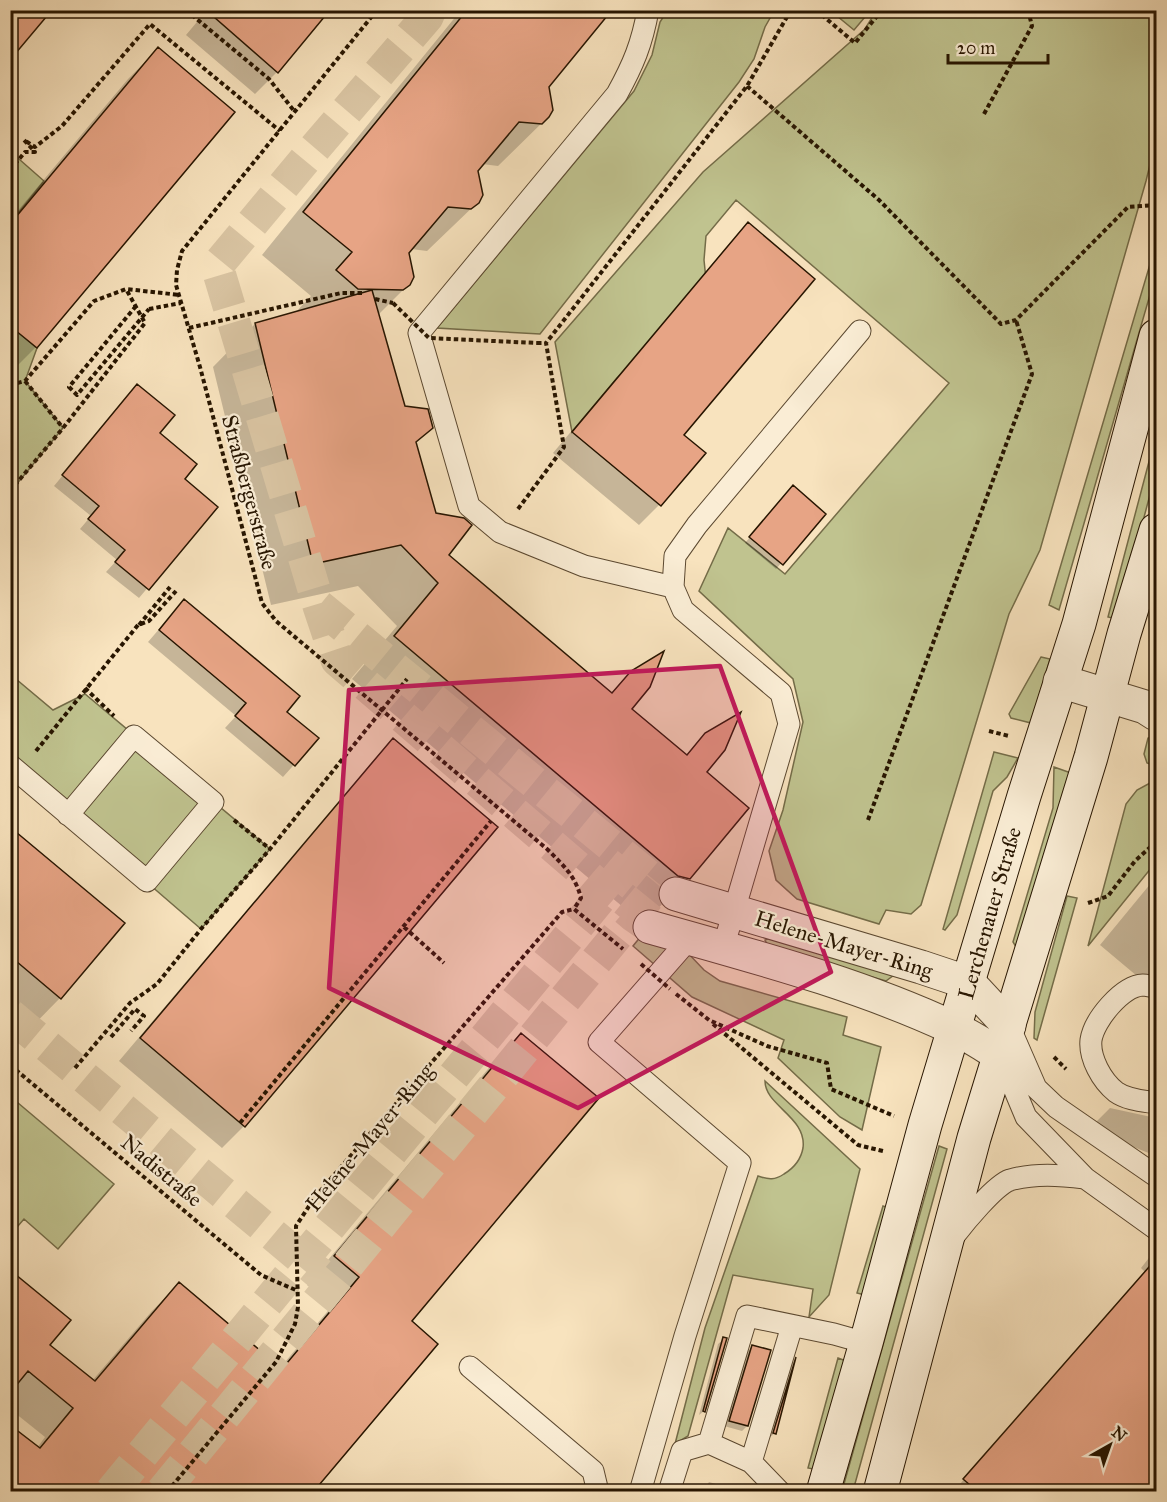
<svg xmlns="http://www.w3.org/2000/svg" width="1167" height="1502" font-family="'IM FELL Great Primer',serif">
<rect width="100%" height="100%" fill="#f8e3be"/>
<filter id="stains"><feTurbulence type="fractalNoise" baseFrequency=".00333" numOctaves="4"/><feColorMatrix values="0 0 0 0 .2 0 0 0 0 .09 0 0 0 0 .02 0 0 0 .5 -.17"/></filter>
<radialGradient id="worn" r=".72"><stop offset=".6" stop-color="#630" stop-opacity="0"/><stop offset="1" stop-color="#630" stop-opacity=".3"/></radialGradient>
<path fill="#c0c38f" stroke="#746c48" stroke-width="1.5" d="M667,11H774L765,27L754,59L739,82L540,334L437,328L634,91L652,55L660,22Z
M831,11H870L854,30Z
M876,11H1156V140L1146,181L1040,550L1009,614L921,905L911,914L886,910L879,924L797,899L776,880L769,851L783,810L803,722L793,679L699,591L728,528L785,574L949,383L736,200L706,236L704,260L708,299L617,378L572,432L555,342L703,172L865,29Z
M11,152L44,181L11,222Z
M1156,244V274L1059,610L1049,605Z
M11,326L37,348L25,381L63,428L11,491Z
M1156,382V472L1117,619L1108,617L1151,454L1153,434L1149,418Z
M1041,657L1050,659L1031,723L1011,718L1009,714Z
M10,674L53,710L85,694L270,849L201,929L11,765Z
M1156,736V766L1147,763L1144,754L1148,738Z
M994,752L1018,758L1007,777L993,791L957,915L945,930L943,929Z
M1054,767L1071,773L1016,947L1013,942L1053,808Z
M1150,783H1156V862L1088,946L1126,804L1137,790Z
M1067,896L1077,898L1037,1040L1034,1038L1035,1012Z
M650,925L686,951L704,970L720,981L847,1017L843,1035L881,1047L862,1130L840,1117L778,1058L784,1040L692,997L633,946Z
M774,936L894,975L886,981L769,948L765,940Z
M765,1081L860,1169L829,1295L809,1317L813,1289L733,1275L688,1436L675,1444L705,1328L758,1176C769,1180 775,1180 784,1174C794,1168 801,1159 803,1148C807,1117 765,1106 765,1081Z
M11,1097L114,1184L58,1249L24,1219L11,1234Z
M939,1146L947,1149L853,1491H842Z
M883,1206L889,1208L865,1295L857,1293Z
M838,1358L846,1361L818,1470L808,1468Z"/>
<path fill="#0003" d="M207,10L277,72L255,94L186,35Z
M461,10H613L547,87L548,117L498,166L482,164L477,170L478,202L427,251L411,249L408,252L409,284L378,315L404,408L431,427L415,444L446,555L611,693L632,672L630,710L685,756L706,735L704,772L689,878L646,920L636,918L352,679L397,626L358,586L271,605L213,367L255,324L295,313L311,296L262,255Z
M158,49L36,347L10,373V220L128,79Z
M748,224L682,435L703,453L659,505L639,525L553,453L728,245Z
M128,396L183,479L216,507L139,598L106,572L117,560L80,529L91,516L54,486Z
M787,493L824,514L776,569L745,543Z
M173,613L317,739L283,777L225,728L236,716L148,642Z
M393,740L244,1126L222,1148L119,1061L371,763Z
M10,829L60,998L18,1041L10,1035Z
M1156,877V992L1100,945Z
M521,1035L410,1321L436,1344L312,1492H10V1427L37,1448L45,1437L10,1409V1272L48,1345L92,1381L151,1312L179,1284L280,1368L332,1306L307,1285L493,1063Z
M1110,1108L1156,1118V1156L1094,1131L1097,1121Z
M1156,1249V1492H953L1145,1272L1141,1268Z
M724,1339L704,1411L699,1415L718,1344Z
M752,1347L747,1426L742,1431L724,1426L747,1352Z
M794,1361L775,1433L769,1438L791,1364Z
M709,1482L744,1492H702Z"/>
<path fill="#e7a485" stroke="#271500" stroke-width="1.5" d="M10,10H52L10,60Z
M206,10H330L278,73Z
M467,10H612L549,87L553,110L549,117L542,124L519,122L478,171L483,195L479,203L471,209L448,207L409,253L414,277L410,285L403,290L358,289L336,270L352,252L303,212Z
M158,47L235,112L37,348L10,326V224Z
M748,222L815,279L684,435L706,453L661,506L572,432Z
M372,290L405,406L428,409L433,428L416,442L436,513L464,518L472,525L449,555L612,693L631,671L664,651L650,687L632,709L687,755L705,733L741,712L725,750L707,772L749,808L690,879L678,876L394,636L438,583L401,545L313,564L255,323Z
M137,384L175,415L160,433L197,464L185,479L218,507L149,590L115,562L125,550L88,519L99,506L62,475Z
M793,485L826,514L783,565L749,537Z
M184,599L300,696L287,712L319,738L295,766L235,716L246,703L159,630Z
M393,738L498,827L245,1127L140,1038Z
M10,827L125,923L61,999L10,956Z
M521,1033L599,1098L412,1321L438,1344L314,1491H10V1425L40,1448L73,1408L28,1371L10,1393V1270L71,1320L50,1345L95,1381L179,1282L282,1369L359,1277L334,1256Z
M1156,1259V1491H977L963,1479Z
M723,1337L727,1338L705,1412L703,1411Z
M752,1345L771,1350L748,1426L729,1421Z
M796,1357L776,1434L773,1433Z"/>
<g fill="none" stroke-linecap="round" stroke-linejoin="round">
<path stroke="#d9c4a2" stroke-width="33" stroke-dasharray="33 16" stroke-linecap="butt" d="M430,10L427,17L308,156L217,266L319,606L337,660L634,916L650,927
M319,606L647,875
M10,1015L320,1274
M111,1492L631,861
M162,1492L659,884"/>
<defs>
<path id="service" d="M648,10C642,44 633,65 617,94L419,333L469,506L500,532L584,566L673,587
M10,765L147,881L213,802L134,736L68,815
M723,948L789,724L781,693L683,610L673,587L675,556L697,525L860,331
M1156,987C1152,987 1147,985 1143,985C1122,986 1094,1020 1091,1040C1089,1058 1102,1081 1116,1092C1127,1100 1144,1101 1156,1103
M1009,1026L1036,1088L1056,1107L1156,1176
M1000,1055L1026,1117L1085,1178L1156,1229
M954,1236C964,1223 995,1185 1010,1180C1035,1173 1060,1175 1085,1178
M470,1367L593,1471L598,1492
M709,1443L751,1462L780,1492
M751,1462L792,1326
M640,1492L685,1336L740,1163L599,1042L690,938
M669,1492L682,1451L709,1443L747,1316L834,1334L866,1343"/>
<path id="minor" d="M1060,681L1145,707L1156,714
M676,894L921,967L969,983L1009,1026
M650,927C752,956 857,983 953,1028C969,1035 985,1046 1000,1055"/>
<path id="secondary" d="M823,1492L866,1343L925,1125L1024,796L1079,624L1156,336
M880,1492L974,1138L1091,757L1124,634L1156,530"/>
</defs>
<use href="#service" stroke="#5b4830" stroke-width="23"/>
<use href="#minor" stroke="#5b4830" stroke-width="35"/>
<use href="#secondary" stroke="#271500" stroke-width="35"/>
<path stroke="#271500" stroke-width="4" stroke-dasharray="4.5 3" stroke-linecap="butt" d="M186,10L269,79L295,112
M377,10L182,251L177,270L176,285L200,367L262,603L276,621L547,849C563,865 575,875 581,898L574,909
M816,10L855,43L882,10
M747,86L879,200L1001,324L1016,320L1128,207L1156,205
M984,114L1032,26L1028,10
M10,170L25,152H35L24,140L35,147L62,126L150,24L280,131
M375,299L393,303
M149,309L181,303
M189,328L341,293H362
M537,343H546
M25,381L63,428
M10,385L25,381L94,301L126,289L180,295
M10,491L63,428L145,323L126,289
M518,509L564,447L546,343L747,86L791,10
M139,625L170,587
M85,688L114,716
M989,731L1009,736
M36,751L138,625L149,621L176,591
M234,820L270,849
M868,820L1032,374L1016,320
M1088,903L1108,896L1135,861L1156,842
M404,927L444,963
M676,994L709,1020L767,1046L827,1063L831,1089L894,1116
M713,1024L858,1145L883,1151
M111,1037L135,1009L144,1016L131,1031
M1054,1057L1066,1069
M10,1065L261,1275L298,1291
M75,1068L130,1003L157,984L201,929L270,849L407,679
M240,1123L491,821
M167,1492L276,1362L295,1324L298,1307L296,1226L315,1197L562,912L574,909L623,949"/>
<use href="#service" stroke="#faedd5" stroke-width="21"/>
<use href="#minor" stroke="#faedd5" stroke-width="33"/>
<use href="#secondary" stroke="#faedd5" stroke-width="33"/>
<path stroke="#271500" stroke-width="4" stroke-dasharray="4.5 3" stroke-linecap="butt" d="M393,303L429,338L537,343
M136,306L69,387L77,395L149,309
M641,964L670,989"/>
</g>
<path fill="#c2185b" fill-opacity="0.2" stroke="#c2185b" stroke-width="4.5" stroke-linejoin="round" d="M720,666L831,972L578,1108L329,988L349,690Z"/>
<g text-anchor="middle" stroke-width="4.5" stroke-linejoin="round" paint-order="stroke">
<g font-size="22" fill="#271500" stroke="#faedd5">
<text transform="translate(250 492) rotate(75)" y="8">Straßbergerstraße</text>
<text transform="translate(989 913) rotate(-74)" y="8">Lerchenauer Straße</text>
<text transform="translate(844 944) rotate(17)" y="8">Helene-Mayer-Ring</text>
<text transform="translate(369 1137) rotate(-50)" y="8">Helene-Mayer-Ring</text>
<text transform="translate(162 1170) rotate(40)" y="8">Nadistraße</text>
</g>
</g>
<rect width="1167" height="1502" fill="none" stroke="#f8e3be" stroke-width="36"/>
<rect x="12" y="12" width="1143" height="1478" fill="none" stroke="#271500" stroke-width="3"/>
<rect x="18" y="18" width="1131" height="1466" fill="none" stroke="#271500" stroke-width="1.5"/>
<g transform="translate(1110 1445) rotate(40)" stroke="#faedd5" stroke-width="4.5" paint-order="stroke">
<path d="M0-4.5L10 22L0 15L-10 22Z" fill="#271500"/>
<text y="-9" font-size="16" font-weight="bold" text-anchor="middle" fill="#271500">N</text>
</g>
<path d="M948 54v9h100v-9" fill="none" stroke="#271500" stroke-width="3"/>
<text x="957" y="54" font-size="18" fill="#271500" stroke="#faedd5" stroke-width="4.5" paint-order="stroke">20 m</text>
<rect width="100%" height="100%" filter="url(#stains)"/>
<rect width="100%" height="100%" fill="url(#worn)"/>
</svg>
